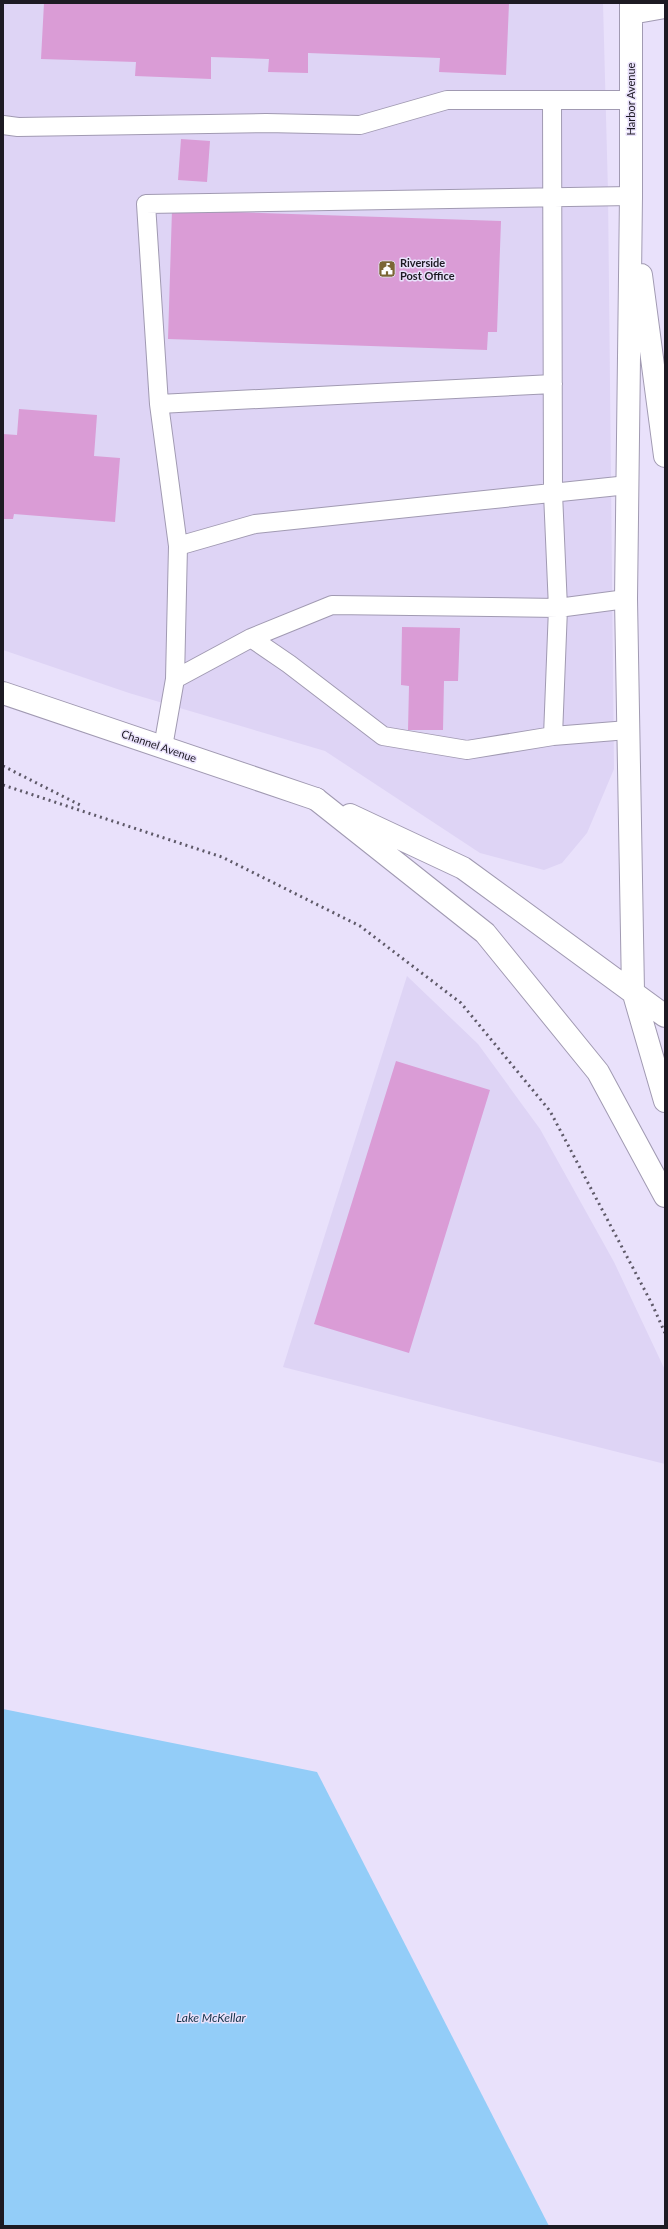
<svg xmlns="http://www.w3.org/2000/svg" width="668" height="2229" font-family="Lato,sans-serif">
<rect width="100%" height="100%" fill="#e9e1fb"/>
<path fill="#ded4f5" d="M3,3H603L608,192L614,769L587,833L562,863L544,870L480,853L325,751L129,693L3,650Z
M407,976L478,1044L540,1129L614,1262L665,1370V1464L283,1367Z"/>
<path fill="#93cdf8" d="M3,1709L317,1772L549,2226H3Z"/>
<path fill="#da9cd6" d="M44,3H509L506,75L439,72L440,58L308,53V73L268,72L269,59L211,57V79L135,76L136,62L41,59Z
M181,139L210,141L207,182L178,180Z
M172,210L501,221L497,332H488L487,350L168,339Z
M19,409L97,415L94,456L120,458L115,522L14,514L13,519H3V434L17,435Z
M402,627L460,628L458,681H444L443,730H408L409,686L401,685Z
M396,1061L490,1090L409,1353L314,1324Z"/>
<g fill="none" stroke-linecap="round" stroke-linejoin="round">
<defs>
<path id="lane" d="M552,100L553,493L558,608L553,736L628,730
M3,125L18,127L266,123L360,125L447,100H632
M159,404L553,384
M178,546L159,404L146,204L631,196
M251,638L332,605L558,608L626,599
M175,679L251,638L289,664L383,736L467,750L553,736
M163,747L175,679L178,546L255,524L628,485"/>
<path id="street" d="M631,13L665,7
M631,196V3
M3,693L316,799"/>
<path id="secondary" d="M631,196L626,599L633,991L665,1101
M641,275L665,456
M316,799L485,933L598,1072L665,1196
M350,815L463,868L665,1016"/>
</defs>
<use href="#lane" stroke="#a19ab2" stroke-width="20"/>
<use href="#street" stroke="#a19ab2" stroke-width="24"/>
<use href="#secondary" stroke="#a19ab2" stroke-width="24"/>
<use href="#lane" stroke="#fff" stroke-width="18"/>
<use href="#street" stroke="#fff" stroke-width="22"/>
<use href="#secondary" stroke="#fff" stroke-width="22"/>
<path stroke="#5e5968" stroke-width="3" stroke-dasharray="2 4" stroke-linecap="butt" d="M3,766L80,805
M3,785L222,857L360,926L461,1003L550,1111L652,1304L665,1333"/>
</g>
<defs>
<symbol id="civic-square" viewBox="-11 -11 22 22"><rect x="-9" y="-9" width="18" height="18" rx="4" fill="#7b6635" stroke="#e9e1fb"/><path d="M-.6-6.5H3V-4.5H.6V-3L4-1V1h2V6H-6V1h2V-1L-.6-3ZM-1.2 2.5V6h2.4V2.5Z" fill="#fff"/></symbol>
</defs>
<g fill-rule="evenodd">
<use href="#civic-square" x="377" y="259" width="20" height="20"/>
</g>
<g text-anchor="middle" stroke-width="3" stroke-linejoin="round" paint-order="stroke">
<g font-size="11" fill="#1d1a23" stroke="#e9e1fb">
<text transform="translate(631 99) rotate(-90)" y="4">Harbor Avenue</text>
<text transform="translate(159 746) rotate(19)" y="4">Channel Avenue</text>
</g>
<g font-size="11" font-weight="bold" fill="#1d1a23" stroke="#e9e1fb" text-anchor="start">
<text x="400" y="267">Riverside<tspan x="400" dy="13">Post Office</tspan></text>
</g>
<g font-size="12" font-style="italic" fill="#133349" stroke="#e9e1fb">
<text x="211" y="2022">Lake McKellar</text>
</g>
</g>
<rect width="668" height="2229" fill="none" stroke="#1d1a23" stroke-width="8"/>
</svg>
